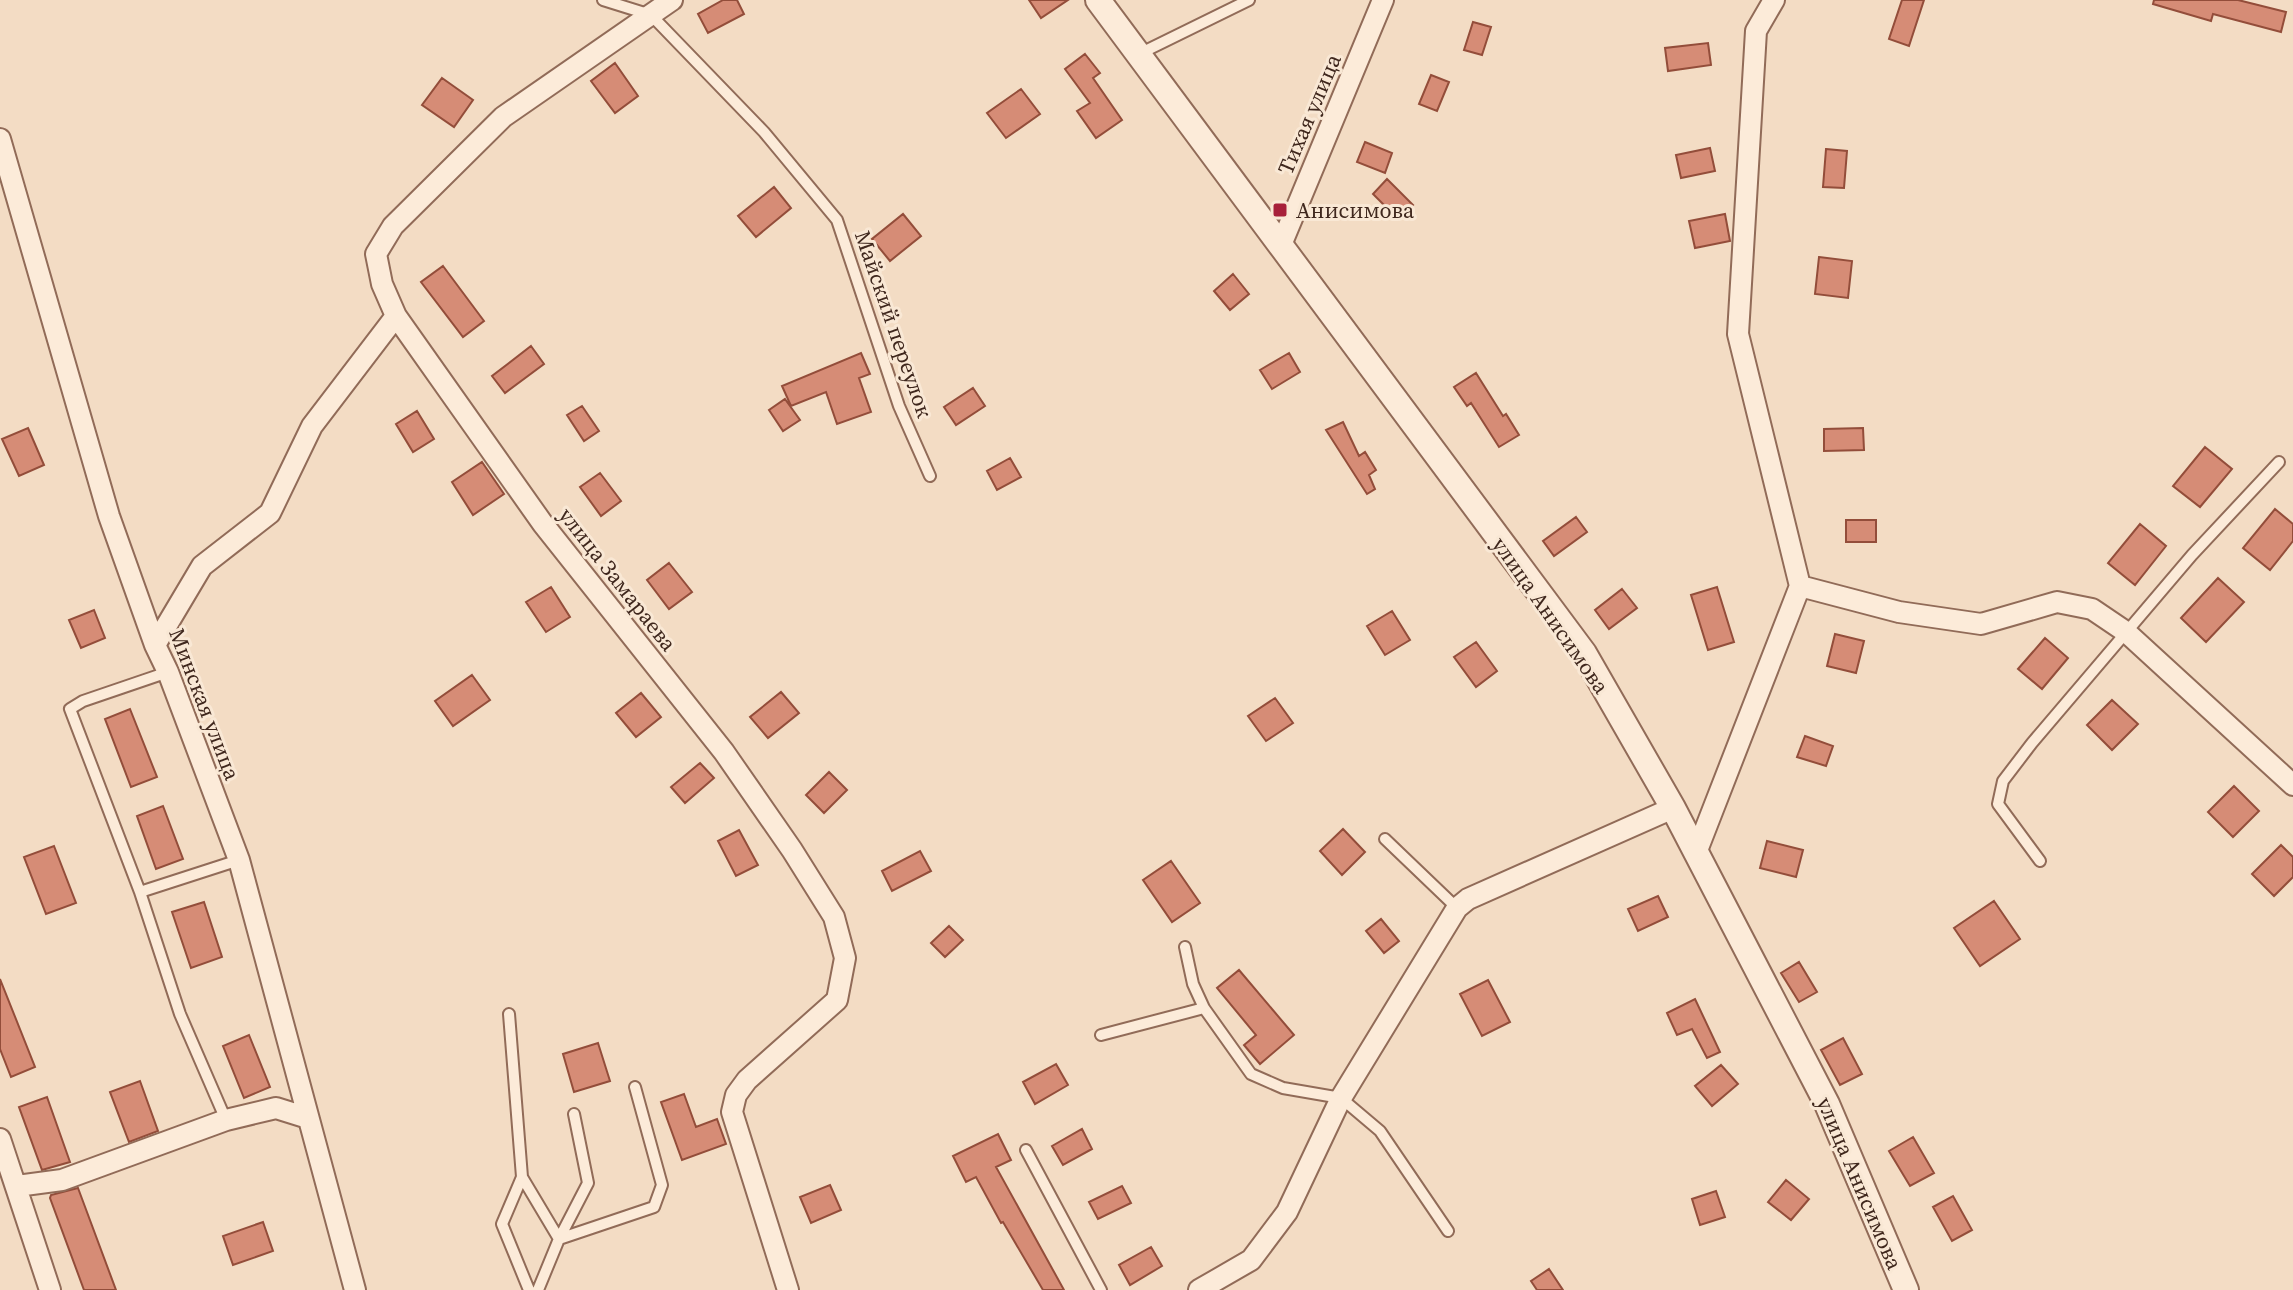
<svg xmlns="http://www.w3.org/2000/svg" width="2293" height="1290" font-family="'Source Serif 4',serif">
<rect width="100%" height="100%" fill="#f3dcc4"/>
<path fill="#d68c76" stroke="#934d3a" stroke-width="2" d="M723,0H737L744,14L708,33L698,14Z
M1029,0H1068L1041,18Z
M1902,0H1924L1909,46L1889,39Z
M2154,0H2238L2286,12L2281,32L2213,14L2211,21L2153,4Z
M1473,22L1491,27L1482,55L1464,50Z
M1708,43L1711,65L1668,71L1665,48Z
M1085,54L1100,73L1093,78L1122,120L1096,138L1077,111L1090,103L1065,69Z
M615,63L638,96L615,113L591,81Z
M1431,75L1449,82L1437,111L1419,104Z
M442,78L473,100L454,127L422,105Z
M1021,89L1040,114L1006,138L987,113Z
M1365,142L1392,153L1385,173L1357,162Z
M1710,148L1715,171L1681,178L1676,155Z
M1826,149L1847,151L1844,188L1823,187Z
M1387,179L1413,205L1398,219L1373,194Z
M774,187L791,208L756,237L738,216Z
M903,214L921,236L890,261L872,239Z
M1725,214L1730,241L1695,248L1689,221Z
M1819,257L1852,261L1848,298L1815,294Z
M443,266L484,321L463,337L421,282Z
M1233,274L1249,294L1230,310L1214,291Z
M531,346L544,364L505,393L492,376Z
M861,353L870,374L859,378L871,412L837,424L826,392L791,406L782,386Z
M1289,353L1300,372L1272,389L1260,370Z
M1476,373L1503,416L1506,414L1519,435L1499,447L1471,403L1467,406L1454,387Z
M973,388L985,406L956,425L944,407Z
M785,399L800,420L783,431L769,410Z
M582,406L599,431L584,441L567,415Z
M417,411L434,439L413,452L396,424Z
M1343,422L1359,456L1365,452L1376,470L1369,475L1375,489L1367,494L1326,430Z
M28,428L44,465L19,476L2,439Z
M1863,428L1864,450L1824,451V429Z
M2205,447L2232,469L2200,507L2173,486Z
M1010,458L1021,477L997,490L987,471Z
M482,462L504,494L473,515L452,482Z
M600,473L621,501L601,516L580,487Z
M2275,509L2293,524V541L2270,570L2243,548Z
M1576,517L1587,532L1554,556L1543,541Z
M1846,520H1876V542H1846Z
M2140,524L2166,546L2135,585L2108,563Z
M669,563L692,592L669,609L647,580Z
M2218,578L2244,602L2206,642L2181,618Z
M551,587L570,617L546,632L526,602Z
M1717,587L1734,642L1708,650L1691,595Z
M1622,589L1637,608L1609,629L1595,610Z
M94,610L105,638L81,648L69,620Z
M1392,611L1410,640L1385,655L1367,626Z
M1835,634L1864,641L1856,673L1827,666Z
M2045,638L2068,658L2042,689L2018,669Z
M1476,642L1497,671L1476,687L1454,657Z
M472,675L490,700L453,726L435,701Z
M781,692L799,713L768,738L750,717Z
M641,693L661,717L636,737L616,713Z
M1275,698L1293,723L1266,741L1248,716Z
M2112,700L2138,724L2112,750L2087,725Z
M130,709L157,777L131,787L105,719Z
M1805,736L1833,746L1826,766L1797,757Z
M700,763L714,778L685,803L671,787Z
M829,772L847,790L824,813L806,795Z
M2234,786L2259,811L2233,837L2208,812Z
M163,806L183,859L156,869L137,816Z
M1343,829L1365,852L1342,875L1320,851Z
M739,830L758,865L736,876L718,841Z
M1767,841L1803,850L1796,877L1760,868Z
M2281,845L2293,857V877L2274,896L2252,874Z
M54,846L76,903L46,914L24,857Z
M920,851L931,871L892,891L882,871Z
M1171,861L1200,903L1172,922L1143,880Z
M1658,896L1668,917L1638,931L1628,909Z
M1994,901L2020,939L1980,966L1954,928Z
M204,902L222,957L191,968L172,912Z
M1381,919L1399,941L1384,953L1366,931Z
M949,926L963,940L945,957L931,943Z
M1799,962L1817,992L1799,1002L1781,973Z
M1239,970L1294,1035L1260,1064L1244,1045L1256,1035L1217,988Z
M0,979L35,1067L11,1077L0,1049Z
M1488,980L1510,1022L1482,1036L1460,994Z
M1695,999L1720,1052L1707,1058L1692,1029L1677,1035L1667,1013Z
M249,1035L270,1087L244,1098L223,1046Z
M1843,1038L1862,1074L1840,1085L1821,1050Z
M598,1043L610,1081L574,1092L563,1054Z
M1056,1064L1068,1085L1035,1104L1023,1082Z
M1721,1065L1738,1084L1712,1106L1695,1086Z
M140,1081L158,1131L129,1142L110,1092Z
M684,1094L696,1127L717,1119L726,1144L682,1160L661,1102Z
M47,1097L70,1162L42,1170L19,1107Z
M1082,1129L1092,1149L1063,1165L1052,1146Z
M998,1134L1011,1160L996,1167L1064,1290H1043L1003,1222L1001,1223L976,1177L966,1182L953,1156Z
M1913,1137L1934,1173L1910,1186L1889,1151Z
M1786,1180L1809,1199L1791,1220L1768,1202Z
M830,1185L841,1210L811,1223L800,1197Z
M1122,1186L1131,1203L1098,1219L1089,1202Z
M78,1188L116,1290H84L50,1198L51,1195Z
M1716,1191L1725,1217L1700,1225L1692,1199Z
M1953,1196L1972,1230L1952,1241L1933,1207Z
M263,1222L273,1251L233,1265L223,1236Z
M1151,1247L1162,1266L1130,1285L1119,1265Z
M1549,1269L1563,1290H1537L1531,1281Z"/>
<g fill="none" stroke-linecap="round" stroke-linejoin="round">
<defs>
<path id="service" d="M603,0L651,15L764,132L837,220L899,406L930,476
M1139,54L1249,0
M168,672L83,701L70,709L140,892L180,1014L226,1120
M1385,839L1457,908
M2040,861L1998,804L2003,781L2032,743L2192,555L2279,462
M140,892L239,860
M1185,947L1193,984L1204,1008L1251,1074L1283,1088L1341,1098L1380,1131L1448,1231
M509,1014L522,1177L502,1224L529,1290
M1101,1035L1204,1008
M1026,1150L1101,1290
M522,1177L559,1239
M559,1239L588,1183L574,1114
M538,1290L559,1239L654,1207L662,1185L635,1087"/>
<path id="minor" d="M672,0L503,117L393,226L376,254L382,284L396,316L543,524L724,752L792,850L834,917L845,958L837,1000L747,1080L736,1095L732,1112L788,1290
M0,139L109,516L155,645L168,672L239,860L355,1290
M1281,245L1383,0
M1800,586L1899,612L1981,624L2057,602L2092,609L2126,632L2293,785
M155,645L202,566L270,513L312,426L396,316
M1696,853L1800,586L1738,334L1756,31L1774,0
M0,1139L50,1290
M17,1186L62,1180L226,1120L276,1108L308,1118
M1199,1290L1251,1260L1287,1212L1341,1098L1457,908L1468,899L1673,808"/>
<path id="tertiary" d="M1098,0L1584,653L1673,808L1827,1104L1906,1290"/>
</defs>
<use href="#service" stroke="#916b58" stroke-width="14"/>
<use href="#minor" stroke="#916b58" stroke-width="24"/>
<use href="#tertiary" stroke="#916b58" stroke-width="28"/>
<use href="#service" stroke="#fcebd9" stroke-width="10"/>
<use href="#minor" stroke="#fcebd9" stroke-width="20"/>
<use href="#tertiary" stroke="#fcebd9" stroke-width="24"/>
</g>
<rect fill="#a7203a" stroke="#f9e8d5" stroke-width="3" x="1272" y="202" width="16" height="16" rx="4"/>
<g text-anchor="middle" stroke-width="6" stroke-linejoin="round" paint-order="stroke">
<g font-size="22" fill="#3f271d" stroke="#f9e8d5">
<text transform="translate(1309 114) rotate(-67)" y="8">Тихая улица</text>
<text transform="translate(894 324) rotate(71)" y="8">Майский переулок</text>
<text transform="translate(618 579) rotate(52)" y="8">улица Замараева</text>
<text transform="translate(1551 615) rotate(55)" y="8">улица Анисимова</text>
<text transform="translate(205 704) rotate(69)" y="8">Минская улица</text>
<text transform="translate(1860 1183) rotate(67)" y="8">улица Анисимова</text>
</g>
<g font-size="22" fill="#3f271d" stroke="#f9e8d5" text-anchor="start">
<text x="1296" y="218">Анисимова</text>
</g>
</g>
</svg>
